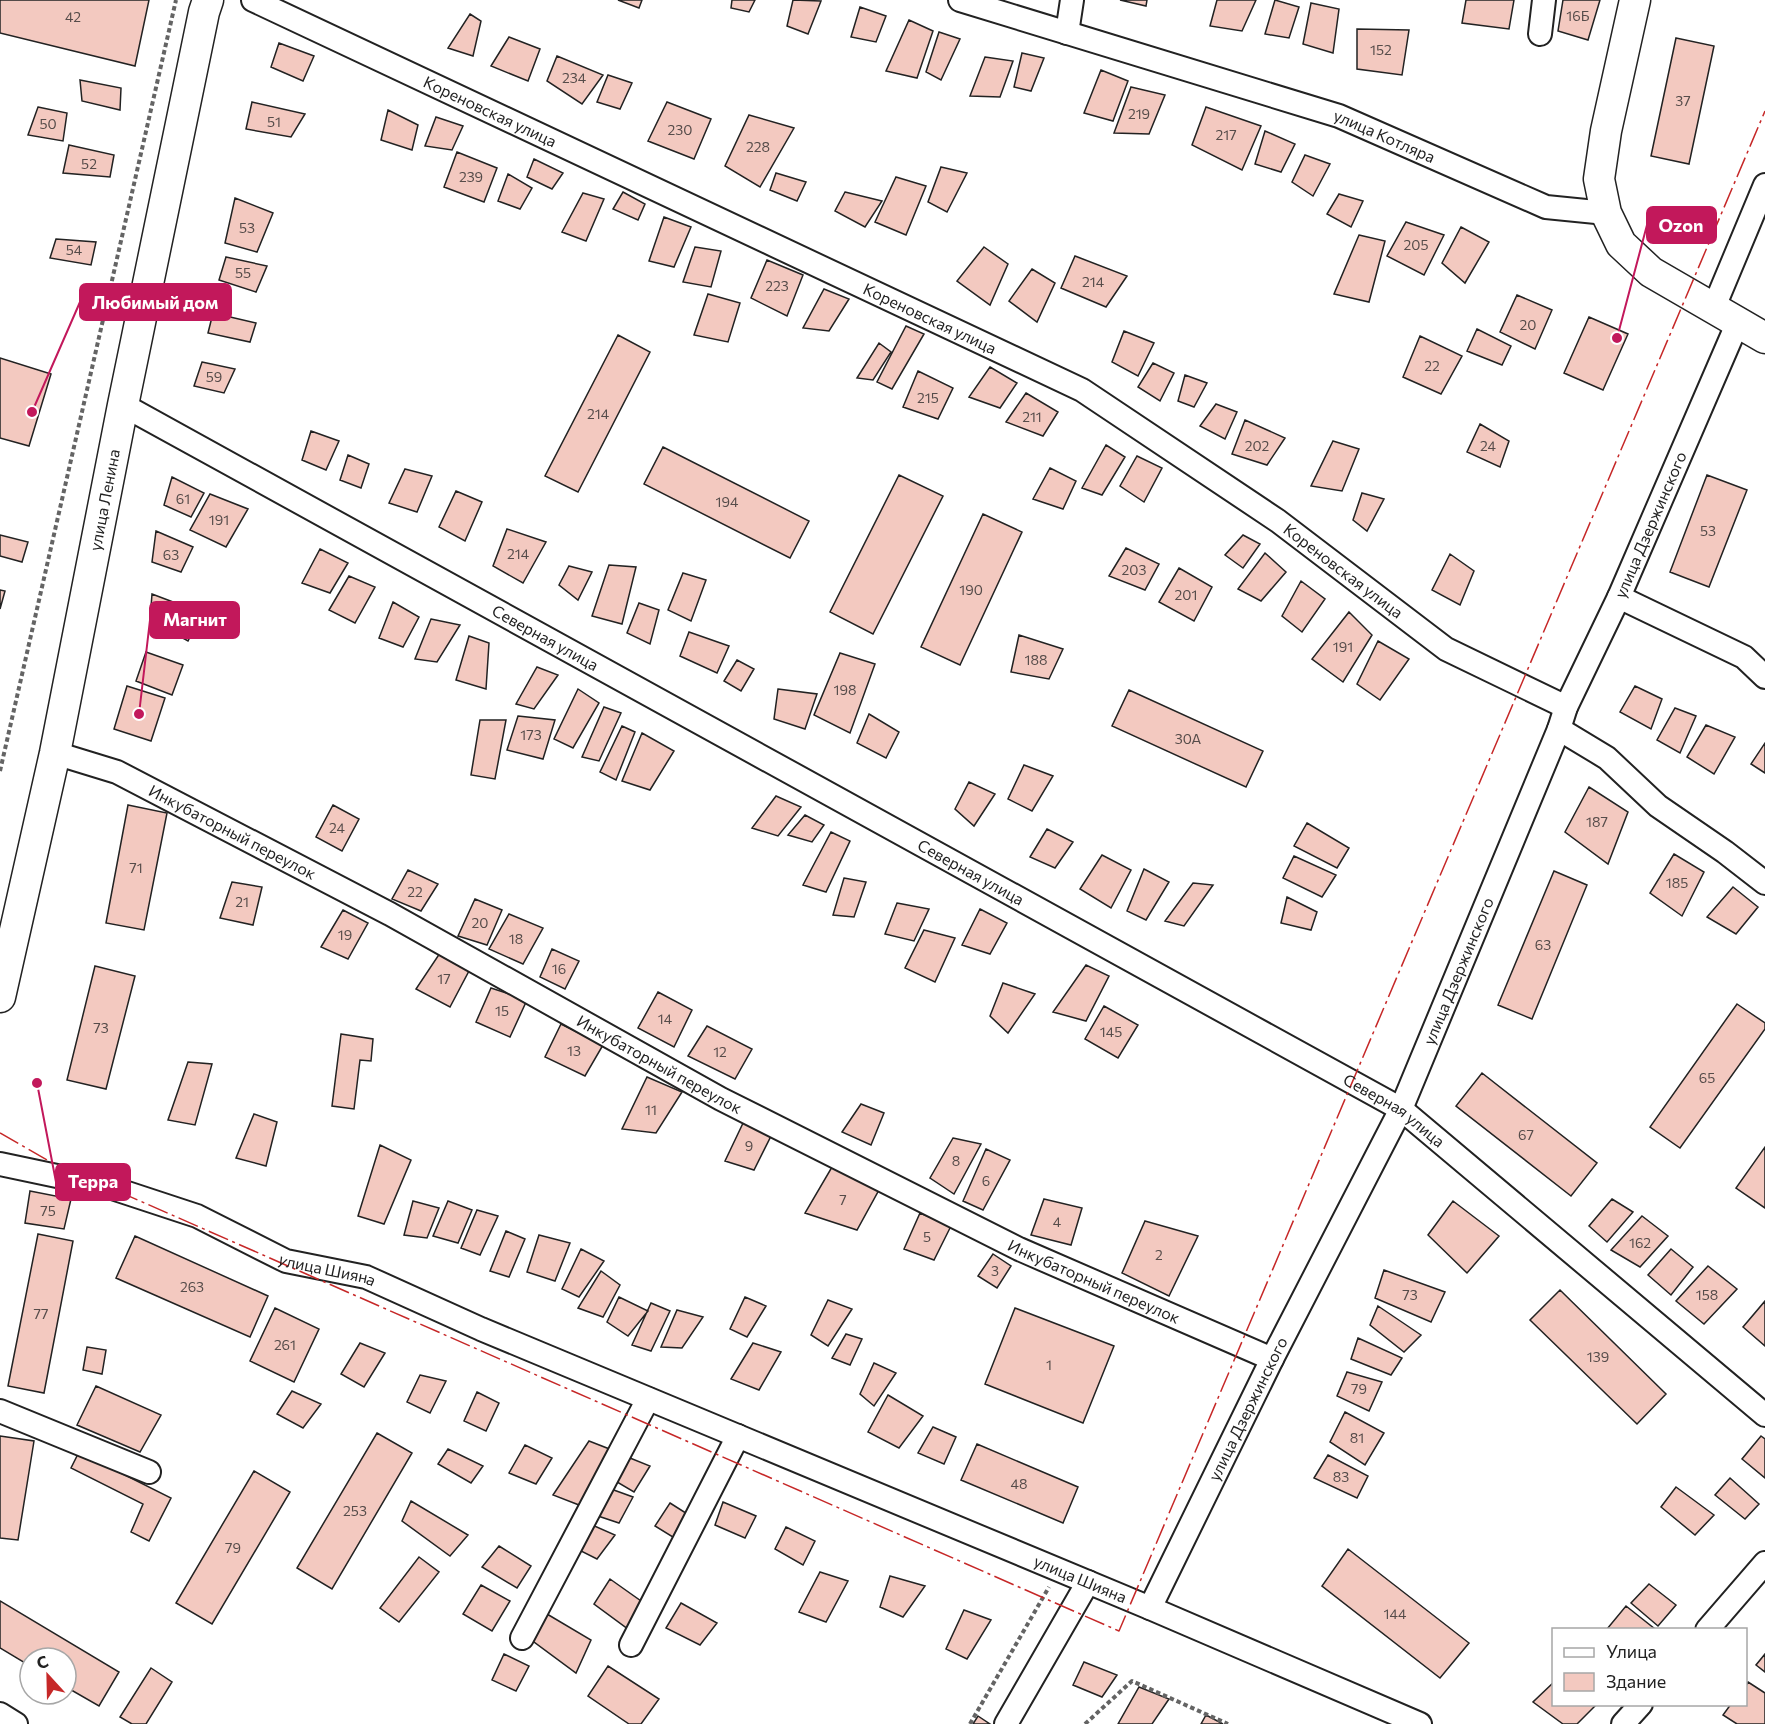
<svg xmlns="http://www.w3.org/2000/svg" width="1765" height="1724" font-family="Commissioner,sans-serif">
<rect width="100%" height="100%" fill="#fff"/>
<path fill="#f3c9c0" stroke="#222" stroke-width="1.5" d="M0,0H149L135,66L0,33Z
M618,0H642L639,8Z
M732,0H755L749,12L731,8Z
M793,0L821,1L808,34L787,26Z
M1120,0H1147L1146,6Z
M1217,0H1256L1242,31L1210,26Z
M1275,0L1299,7L1289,38L1265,34Z
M1466,0H1514L1509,29L1462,23Z
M1563,0H1600L1588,40L1558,31Z
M1311,3L1339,9L1333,53L1303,44Z
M860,7L886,16L876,42L851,37Z
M470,14L481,21L473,56L448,48Z
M909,20L933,31L917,78L886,71Z
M1357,29L1409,30L1402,75L1357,69Z
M939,32L960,39L941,80L926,72Z
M509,37L540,49L528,81L491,66Z
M1676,38L1714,46L1689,164L1651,156Z
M279,43L314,56L303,81L271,67Z
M1022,53L1044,58L1031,91L1014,87Z
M557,56L603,75L582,104L547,81Z
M985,57L1013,61L1000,97L970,96Z
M1101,70L1128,81L1113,121L1084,113Z
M608,75L632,83L620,109L597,102Z
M80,80L121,88L120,110L82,101Z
M1131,87L1165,95L1149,134L1114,133Z
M252,102L305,114L291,137L246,129Z
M667,102L711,119L694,159L648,141Z
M38,107L67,113L63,141L28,135Z
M1206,107L1261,126L1242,170L1192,145Z
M388,110L418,125L412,150L381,140Z
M749,115L794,128L760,187L725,166Z
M436,117L463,126L452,150L425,146Z
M1265,131L1295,144L1281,172L1255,164Z
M69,145L114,155L110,177L63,173Z
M457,152L497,168L484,202L444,187Z
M1305,155L1330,164L1313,196L1292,182Z
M534,159L563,173L552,189L527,177Z
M941,167L967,173L947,212L928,202Z
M776,173L806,182L797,201L770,190Z
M508,174L532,188L520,209L498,201Z
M896,177L926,186L906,235L875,222Z
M623,192L645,204L638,220L613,209Z
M845,192L882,201L865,227L835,211Z
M583,193L604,199L586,241L562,232Z
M1339,194L1363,201L1351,227L1327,214Z
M235,198L273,213L257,252L225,243Z
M664,217L691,227L674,267L649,261Z
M1406,222L1444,235L1424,275L1387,256Z
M1461,227L1489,242L1465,283L1442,263Z
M1359,235L1385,241L1369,302L1334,294Z
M56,239L96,242L91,265L50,258Z
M695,247L721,251L711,287L683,282Z
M984,247L1008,264L990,305L957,281Z
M1075,256L1127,276L1106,307L1061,288Z
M226,257L267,266L256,292L219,280Z
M767,260L803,275L787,316L751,298Z
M1032,269L1055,283L1037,322L1009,301Z
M824,289L849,299L829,331L803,328Z
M708,294L740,303L728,342L694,335Z
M1517,295L1552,310L1535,349L1500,332Z
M213,313L256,323L250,342L208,333Z
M1589,317L1628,334L1603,390L1564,373Z
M906,326L924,334L892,389L877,382Z
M1477,329L1511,346L1502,365L1467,351Z
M1124,331L1154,343L1138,376L1112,362Z
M618,335L650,352L578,492L545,476Z
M1420,336L1462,356L1441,394L1403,377Z
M879,343L891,352L873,380L857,378Z
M0,358L51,374L29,446L0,438Z
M202,362L235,369L224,393L194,386Z
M1153,363L1174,373L1160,401L1138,387Z
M990,367L1017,383L1000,408L969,397Z
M918,371L953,388L938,419L903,407Z
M1185,375L1207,383L1194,407L1178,401Z
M1026,393L1058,412L1043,436L1006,422Z
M1216,404L1237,412L1225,439L1200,426Z
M1245,420L1285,438L1267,465L1232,454Z
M1480,424L1509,441L1500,467L1467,452Z
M311,431L339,441L326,470L302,460Z
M1333,441L1359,449L1342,491L1311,486Z
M1106,445L1125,457L1102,495L1082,488Z
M663,447L809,521L790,558L644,484Z
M348,455L369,464L361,488L340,480Z
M1137,456L1162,468L1144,502L1120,486Z
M1050,468L1076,481L1063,509L1033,499Z
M405,469L432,476L417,512L389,503Z
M899,475L943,496L873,634L830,612Z
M1707,475L1747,490L1709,587L1670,572Z
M172,477L204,493L191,517L164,505Z
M456,491L482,502L465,541L439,527Z
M1362,493L1384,499L1367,531L1353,520Z
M210,494L248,509L226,547L190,530Z
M983,514L1022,532L960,665L921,647Z
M507,529L546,542L523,583L493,566Z
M156,531L193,547L181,572L152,562Z
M0,535L28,542L22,562L0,556Z
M1243,535L1260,544L1243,568L1225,555Z
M1126,548L1159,564L1145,590L1109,576Z
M320,549L348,563L330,593L302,583Z
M1265,553L1286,572L1261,601L1238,589Z
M1450,554L1474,571L1460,605L1432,590Z
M609,565L636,567L622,624L592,616Z
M569,566L592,572L578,600L559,585Z
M1179,568L1212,587L1194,621L1159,602Z
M683,573L706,580L691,621L668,610Z
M349,576L375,587L355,623L329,610Z
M1301,581L1325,599L1302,632L1282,616Z
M0,590L5,591L0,609Z
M152,594L202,613L188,641L150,620Z
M393,602L419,617L403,647L379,638Z
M639,603L659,610L650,644L627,633Z
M1349,612L1372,635L1343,682L1312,659Z
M431,619L460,625L437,662L415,659Z
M689,632L729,646L717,673L680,656Z
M1019,635L1063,649L1049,679L1011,672Z
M469,636L489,643L486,689L456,680Z
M1378,641L1409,659L1380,700L1357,684Z
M146,652L183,665L172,695L136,681Z
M840,653L875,664L850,733L814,715Z
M737,660L754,669L741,691L724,681Z
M537,667L558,675L534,709L516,704Z
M127,686L165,698L151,741L114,729Z
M1635,686L1662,699L1651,729L1620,712Z
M578,689L599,703L573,748L554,739Z
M778,689L817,694L805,729L774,719Z
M1129,690L1263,751L1246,787L1112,726Z
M604,707L621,713L599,761L582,757Z
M1675,708L1696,716L1680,753L1657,740Z
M869,714L899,732L886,758L857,743Z
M518,716L555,720L543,759L507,750Z
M480,720H506L495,779L471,775Z
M1706,725L1735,737L1714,774L1687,757Z
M622,726L635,732L616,780L600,772Z
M642,733L674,751L650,790L622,781Z
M1765,743V773L1751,764Z
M1024,765L1053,776L1032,811L1008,799Z
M969,782L995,794L974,826L955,809Z
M1589,787L1628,812L1608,864L1565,832Z
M776,796L801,807L778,836L752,828Z
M128,805L167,813L144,930L106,923Z
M333,805L359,819L342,851L316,837Z
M805,815L824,825L812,842L788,835Z
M1307,823L1349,848L1337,868L1294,846Z
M1047,829L1073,842L1055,868L1030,857Z
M831,832L850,841L826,892L803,885Z
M1674,854L1704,872L1682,916L1650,893Z
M1102,855L1131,870L1111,908L1080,889Z
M1294,856L1336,875L1322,897L1283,878Z
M1144,869L1169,882L1146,920L1127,911Z
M408,870L438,884L421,911L392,899Z
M1554,871L1587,885L1532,1019L1498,1005Z
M844,878L866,882L854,917L833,915Z
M232,882L262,887L253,925L220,918Z
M1193,883L1213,885L1184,926L1165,921Z
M1733,887L1758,907L1736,934L1707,917Z
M1287,897L1317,912L1311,930L1281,923Z
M475,899L502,910L487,945L458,936Z
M897,903L929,909L914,941L885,934Z
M980,909L1007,923L990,954L962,945Z
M343,910L368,923L348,959L321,947Z
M509,914L543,928L523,964L489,949Z
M924,930L955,938L935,982L905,968Z
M552,949L579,961L565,989L540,977Z
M440,953L470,969L450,1007L416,989Z
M1086,965L1109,976L1086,1021L1053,1012Z
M95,966L135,976L106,1089L67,1080Z
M1003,983L1035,994L1008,1033L990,1016Z
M491,988L527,1000L510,1037L476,1022Z
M658,992L692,1010L674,1047L638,1028Z
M1737,1004L1765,1023V1029L1680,1148L1650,1127Z
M1104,1006L1138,1025L1118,1058L1085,1039Z
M561,1024L603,1045L585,1076L545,1057Z
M707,1026L752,1049L735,1079L688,1056Z
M341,1034L373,1039L371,1061L360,1060L354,1109L332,1106Z
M188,1062L212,1064L195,1125L168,1120Z
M1482,1073L1597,1163L1571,1196L1456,1106Z
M647,1077L682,1092L656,1133L622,1129Z
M861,1104L884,1113L871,1145L842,1132Z
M254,1114L277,1122L266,1166L236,1158Z
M745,1119L773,1132L754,1170L725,1161Z
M953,1138L981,1144L954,1194L930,1178Z
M380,1145L411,1160L384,1224L358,1216Z
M1765,1147V1208L1736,1188Z
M986,1149L1010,1160L983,1210L963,1201Z
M832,1167L880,1188L857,1230L805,1213Z
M30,1191L71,1199L64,1229L25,1223Z
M1044,1199L1082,1208L1071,1245L1031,1235Z
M1612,1199L1633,1212L1607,1242L1589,1226Z
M413,1201L439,1208L427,1238L404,1235Z
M448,1201L472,1210L458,1243L433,1236Z
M1453,1201L1499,1236L1467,1273L1428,1235Z
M477,1210L498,1216L480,1255L461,1248Z
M920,1213L951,1226L934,1260L904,1249Z
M1642,1216L1668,1236L1640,1267L1611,1250Z
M1145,1221L1198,1236L1169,1296L1122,1273Z
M506,1231L525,1239L509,1277L490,1271Z
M38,1234L73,1241L44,1393L8,1386Z
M539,1235L570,1243L555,1281L527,1272Z
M135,1236L268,1296L250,1337L116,1278Z
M581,1249L604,1261L579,1297L562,1289Z
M1671,1249L1693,1267L1671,1295L1648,1275Z
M993,1254L1011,1266L997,1288L978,1276Z
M1708,1266L1737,1289L1704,1324L1676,1301Z
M1384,1270L1445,1292L1431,1322L1375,1298Z
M601,1271L620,1285L603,1317L578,1308Z
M1560,1290L1666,1394L1637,1424L1530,1320Z
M619,1297L648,1311L628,1336L607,1322Z
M745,1297L766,1306L747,1337L730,1329Z
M828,1300L852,1309L828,1346L811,1335Z
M1765,1301V1346L1743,1327Z
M651,1303L670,1311L651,1351L632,1345Z
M1378,1306L1421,1335L1404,1352L1370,1325Z
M275,1308L319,1329L294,1382L250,1361Z
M1015,1308L1114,1346L1083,1423L985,1384Z
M677,1310L703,1317L682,1348L661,1347Z
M846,1334L862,1339L850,1365L832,1358Z
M1358,1338L1402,1358L1391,1375L1351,1359Z
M360,1343L385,1353L364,1387L341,1374Z
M753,1343L781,1352L759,1390L731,1379Z
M87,1347L106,1350L102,1374L83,1370Z
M874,1363L896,1373L874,1406L860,1394Z
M1347,1372L1382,1382L1369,1411L1337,1396Z
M420,1375L446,1381L430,1413L407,1402Z
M96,1386L161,1415L140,1452L77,1425Z
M292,1391L321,1404L303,1428L277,1414Z
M477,1392L499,1403L486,1431L464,1421Z
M888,1395L923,1416L899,1448L868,1432Z
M1345,1412L1384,1433L1365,1465L1330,1442Z
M933,1427L956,1437L944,1464L918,1453Z
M377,1433L412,1453L332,1589L297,1568Z
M0,1436L34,1441L18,1540L0,1538Z
M1761,1436L1765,1439V1478L1742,1459Z
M589,1441L612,1450L579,1505L553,1495Z
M977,1444L1078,1487L1063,1523L961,1480Z
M525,1445L552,1458L536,1484L509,1473Z
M448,1449L483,1466L471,1483L438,1464Z
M79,1452L171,1498L149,1541L131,1532L143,1504L71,1468Z
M1328,1455L1368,1476L1357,1498L1314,1478Z
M630,1458L650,1466L634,1492L617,1482Z
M254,1471L290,1492L212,1624L176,1603Z
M1730,1478L1759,1504L1745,1519L1715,1495Z
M1676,1487L1714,1515L1695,1535L1661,1507Z
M611,1489L633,1497L619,1523L598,1516Z
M411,1501L468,1535L450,1556L402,1521Z
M723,1502L756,1516L745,1538L715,1525Z
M670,1503L689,1515L676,1539L655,1526Z
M590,1524L615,1535L597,1559L577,1549Z
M786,1527L815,1541L803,1565L775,1549Z
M499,1546L531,1566L517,1588L482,1567Z
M1348,1549L1469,1643L1440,1678L1322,1586Z
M419,1557L439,1572L399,1622L380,1608Z
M820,1572L848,1581L826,1622L799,1612Z
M890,1576L925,1586L903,1617L880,1607Z
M610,1579L641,1601L628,1629L594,1604Z
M1649,1584L1676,1605L1658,1626L1631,1603Z
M481,1585L510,1601L492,1631L463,1614Z
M0,1601L119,1672L99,1706L66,1687V1658H30V1666L0,1648Z
M681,1603L717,1623L700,1645L666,1628Z
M1626,1606L1655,1629H1607Z
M964,1610L991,1620L967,1659L946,1649Z
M547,1614L591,1640L576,1673L530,1639Z
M504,1654L529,1666L516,1691L492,1680Z
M1765,1654V1672L1756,1665Z
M1084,1662L1117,1675L1102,1697L1073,1685Z
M608,1666L659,1699L641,1724H629L588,1696Z
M151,1668L172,1682L146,1724H132L120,1717Z
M1554,1682V1704L1596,1705L1577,1724H1563L1533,1702Z
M1748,1682L1765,1693V1724H1737L1723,1715L1731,1704H1746V1686Z
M1139,1687L1169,1699L1152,1724H1118Z
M1206,1715L1223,1724H1201Z
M978,1716L990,1724H973Z"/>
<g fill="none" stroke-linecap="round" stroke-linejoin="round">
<defs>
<g id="minor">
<path id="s1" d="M253,0L1082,390L1278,521L1446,649L1566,707"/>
<path id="s2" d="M960,0L1339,116L1546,207L1606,213"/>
<path d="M1067,33L1072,0"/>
<path d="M1540,34L1544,0"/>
<path d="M1714,307L1765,185"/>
<path id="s3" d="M123,405L1401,1109L1765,1415"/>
<path d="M1619,597L1744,657L1765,677"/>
<path d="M1559,729L1607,758L1658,806L1725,852L1765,883"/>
<path id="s4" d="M55,753L117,772L390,914L721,1099L1019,1249L1272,1359"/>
<path id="s5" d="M0,1164L109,1187L197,1216L286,1261L366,1277L481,1329L1150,1608L1420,1724"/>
<path d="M0,1411L149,1472"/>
<path id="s6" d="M1150,1608L1272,1359L1401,1109L1559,729L1566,707L1619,597L1738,322"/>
<path d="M1707,1630L1765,1563"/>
<path d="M522,1638L648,1399"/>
<path d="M631,1645L738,1436"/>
<path d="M0,1714L16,1724"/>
<path d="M1006,1724L1088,1582"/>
<path d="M1623,1724L1641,1704"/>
</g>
<g id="major">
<path d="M1635,0L1606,131L1599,179L1606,213L1621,244L1651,272L1765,338"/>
<path id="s7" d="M0,997L55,753L123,405L204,12L208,0"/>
</g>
</defs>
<use href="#minor" stroke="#222" stroke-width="26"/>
<use href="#major" stroke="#222" stroke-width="33"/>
<path stroke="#646464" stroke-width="4" stroke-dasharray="4.5 3" stroke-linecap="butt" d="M0,771L176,0
M970,1724L1049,1587
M1085,1724L1132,1681L1228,1724"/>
<use href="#minor" stroke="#fff" stroke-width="22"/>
<use href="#major" stroke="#fff" stroke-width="30"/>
<path stroke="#c62828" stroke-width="1.5" stroke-dasharray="21 4.5 3 4.5" stroke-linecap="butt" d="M0,1133L49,1161L1119,1631L1765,111"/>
</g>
<g text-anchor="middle" stroke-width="4.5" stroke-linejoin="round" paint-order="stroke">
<g font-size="14" fill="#564c4a">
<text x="1578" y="21">16Б</text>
<text x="73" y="22">42</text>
<text x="1381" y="55">152</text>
<text x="574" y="83">234</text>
<text x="1683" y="106">37</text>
<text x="1139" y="119">219</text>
<text x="274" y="127">51</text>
<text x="48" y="129">50</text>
<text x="680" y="135">230</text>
<text x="1226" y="140">217</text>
<text x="758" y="152">228</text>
<text x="89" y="169">52</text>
<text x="471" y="182">239</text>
<text x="247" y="233">53</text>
<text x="1416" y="250">205</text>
<text x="74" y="255">54</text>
<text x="243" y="278">55</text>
<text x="1093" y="287">214</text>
<text x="777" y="291">223</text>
<text x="1528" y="330">20</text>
<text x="1432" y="371">22</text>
<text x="214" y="382">59</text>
<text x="928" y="403">215</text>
<text x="598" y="419">214</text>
<text x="1032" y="422">211</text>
<text x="1257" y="451">202</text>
<text x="1488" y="451">24</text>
<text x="183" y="504">61</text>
<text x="727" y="507">194</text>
<text x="219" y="525">191</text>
<text x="1708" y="536">53</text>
<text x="518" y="559">214</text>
<text x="171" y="560">63</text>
<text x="1134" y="575">203</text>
<text x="971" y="595">190</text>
<text x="1186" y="600">201</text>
<text x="1343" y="652">191</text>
<text x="1036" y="665">188</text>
<text x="845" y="695">198</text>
<text x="531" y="740">173</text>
<text x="1188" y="744">30А</text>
<text x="1597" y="827">187</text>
<text x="337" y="833">24</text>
<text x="136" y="873">71</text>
<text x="1677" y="888">185</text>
<text x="415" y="897">22</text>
<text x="242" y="907">21</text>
<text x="480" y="928">20</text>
<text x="345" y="940">19</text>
<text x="516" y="944">18</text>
<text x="1543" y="950">63</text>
<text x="559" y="974">16</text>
<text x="444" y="984">17</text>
<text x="502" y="1016">15</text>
<text x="665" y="1024">14</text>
<text x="101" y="1033">73</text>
<text x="1111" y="1037">145</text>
<text x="574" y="1056">13</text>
<text x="720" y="1057">12</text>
<text x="1707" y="1083">65</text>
<text x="651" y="1115">11</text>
<text x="1526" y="1140">67</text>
<text x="749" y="1151">9</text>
<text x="956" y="1166">8</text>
<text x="986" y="1186">6</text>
<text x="843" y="1205">7</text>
<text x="48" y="1216">75</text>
<text x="1057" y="1227">4</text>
<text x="927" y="1242">5</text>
<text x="1640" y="1248">162</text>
<text x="1159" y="1260">2</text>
<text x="995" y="1276">3</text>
<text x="192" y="1292">263</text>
<text x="1410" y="1300">73</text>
<text x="1707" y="1300">158</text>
<text x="41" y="1319">77</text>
<text x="285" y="1350">261</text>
<text x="1598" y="1362">139</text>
<text x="1049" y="1370">1</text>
<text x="1359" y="1394">79</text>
<text x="1357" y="1443">81</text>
<text x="1341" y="1482">83</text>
<text x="1019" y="1489">48</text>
<text x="355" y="1516">253</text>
<text x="233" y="1553">79</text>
<text x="1395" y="1619">144</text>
</g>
<g font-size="16" fill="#222" stroke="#fff">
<text dy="6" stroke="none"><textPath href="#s1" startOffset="262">Кореновская улица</textPath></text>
<text dy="6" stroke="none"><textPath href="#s2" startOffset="446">улица Котляра</textPath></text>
<text dy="6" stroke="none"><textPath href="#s1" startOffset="748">Кореновская улица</textPath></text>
<text dy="6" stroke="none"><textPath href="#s7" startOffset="508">улица Ленина</textPath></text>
<text dy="6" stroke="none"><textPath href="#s6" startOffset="1194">улица Дзержинского</textPath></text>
<text dy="6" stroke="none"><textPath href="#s1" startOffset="1234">Кореновская улица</textPath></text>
<text dy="6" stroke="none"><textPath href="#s3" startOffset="482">Северная улица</textPath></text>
<text dy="6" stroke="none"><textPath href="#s4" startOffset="195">Инкубаторный переулок</textPath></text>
<text dy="6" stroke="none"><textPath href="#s3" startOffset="968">Северная улица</textPath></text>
<text dy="6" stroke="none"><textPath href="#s6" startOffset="708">улица Дзержинского</textPath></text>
<text dy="6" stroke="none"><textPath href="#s4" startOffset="681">Инкубаторный переулок</textPath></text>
<text dy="6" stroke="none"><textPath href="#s3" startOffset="1454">Северная улица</textPath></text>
<text dy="6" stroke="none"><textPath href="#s5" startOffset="346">улица Шияна</textPath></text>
<text dy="6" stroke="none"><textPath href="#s4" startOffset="1167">Инкубаторный переулок</textPath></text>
<text dy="6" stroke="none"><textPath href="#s6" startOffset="222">улица Дзержинского</textPath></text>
<text dy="6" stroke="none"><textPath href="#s5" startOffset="1161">улица Шияна</textPath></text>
</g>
</g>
<path fill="none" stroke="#c2185b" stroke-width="2" d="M1617 338L1647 225M32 412L80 302M139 714L150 620M37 1083L56 1182"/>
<g fill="#c2185b" stroke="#fff" stroke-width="2">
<circle cx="1617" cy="338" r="6"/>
<circle cx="32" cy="412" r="6"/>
<circle cx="139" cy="714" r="6"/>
<circle cx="37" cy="1083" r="6"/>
</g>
<g fill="#c2185b" stroke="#c2185b" stroke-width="2">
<rect x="1647" y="207" width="69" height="36" rx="6"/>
<rect x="80" y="284" width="151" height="36" rx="6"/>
<rect x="150" y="602" width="89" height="36" rx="6"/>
<rect x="56" y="1164" width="74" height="36" rx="6"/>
</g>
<g font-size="18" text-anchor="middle" font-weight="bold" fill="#fff">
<text x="1681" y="232">Ozon</text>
<text x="155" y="309">Любимый дом</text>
<text x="195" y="626">Магнит</text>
<text x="93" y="1188">Терра</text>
</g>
<rect x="1552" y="1628" width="195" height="78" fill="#ffffff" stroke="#a7a7a7" stroke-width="1.5"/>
<rect x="1564" y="1648" width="30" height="9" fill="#ffffff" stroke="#a7a7a7" stroke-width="1.5"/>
<text x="1606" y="1658" font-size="18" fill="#222222">Улица</text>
<rect x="1564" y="1673" width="30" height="18" fill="#f3c9c0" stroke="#a7a7a7" stroke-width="1.5"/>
<text x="1606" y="1688" font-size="18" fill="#222222">Здание</text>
<g transform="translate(48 1676) rotate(338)"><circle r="28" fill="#ffffff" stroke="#a7a7a7" stroke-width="1.5"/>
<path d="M0-4.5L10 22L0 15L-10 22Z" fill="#c62828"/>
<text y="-9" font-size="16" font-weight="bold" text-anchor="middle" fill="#222222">С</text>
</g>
</svg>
